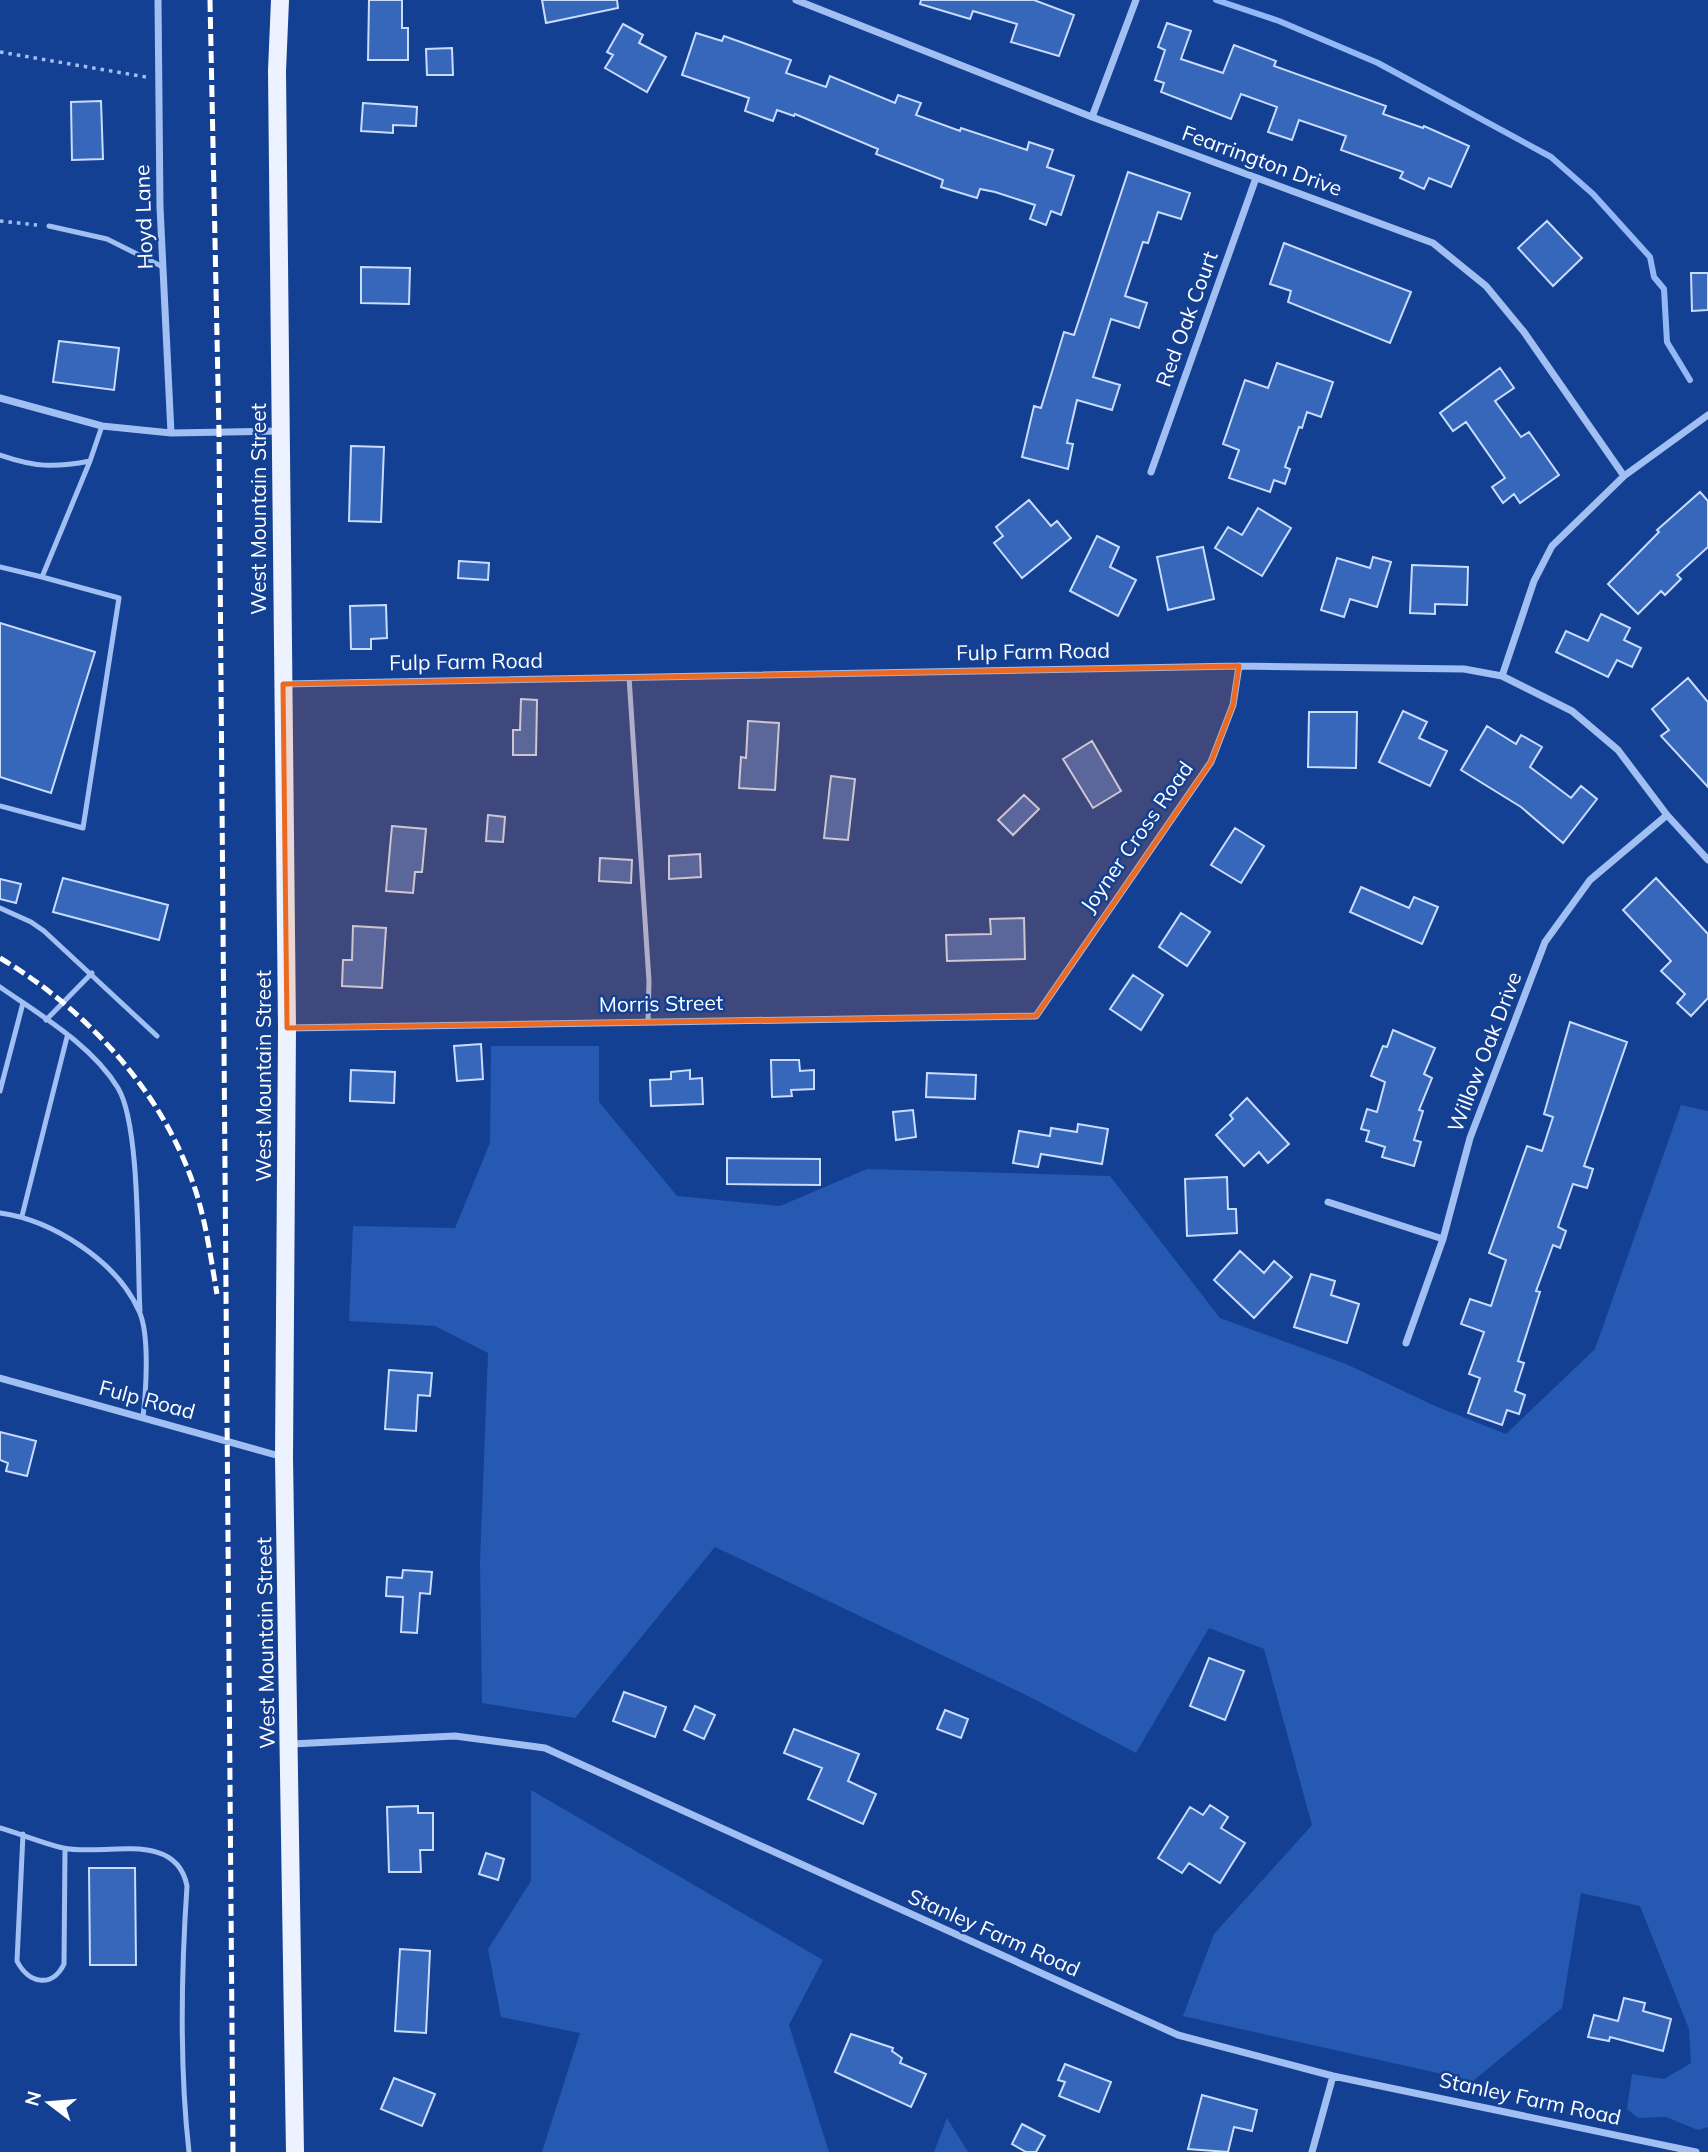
<svg xmlns="http://www.w3.org/2000/svg" width="1708" height="2152" font-family="Mulish,sans-serif">
<rect width="100%" height="100%" fill="#134093"/>
<path fill="#2559b2" d="M491,1046H599V1102L677,1196L780,1206L867,1169L1110,1176L1220,1318L1346,1364L1435,1406L1506,1434L1595,1349L1681,1105L1708,1111V2127L1698,2130L1666,2117L1638,2118L1627,2109L1632,2074L1664,2079L1691,2063L1689,2029L1640,1906L1581,1893L1562,2008L1473,2081L1183,2016L1214,1934L1312,1825L1264,1649L1209,1628L1136,1753L1030,1697L715,1547L575,1718L482,1703L480,1563L488,1353L435,1326L349,1321L353,1226L455,1228L490,1143Z
M531,1790L823,1960L789,2025L829,2152H542L580,2033L501,2017L488,1949L531,1881Z
M947,2118L968,2152H934Z"/>
<g fill="none" stroke-linecap="round" stroke-linejoin="round">
<path stroke="#93b8f5" stroke-width="6" d="M1216,0L1279,21L1378,63L1551,157L1593,194L1650,257L1654,277L1664,289L1667,342L1690,380"/>
</g>
<path fill="#3767ba" stroke="#c9dcfd" stroke-width="2" d="M369,0H402V28H408V60H368Z
M542,0H617L618,8L546,23Z
M921,0H1034L1074,15L1059,56L1011,42L1017,24L973,11L970,19L920,4Z
M1167,23L1191,31L1181,59L1223,73L1234,45L1276,61L1274,66L1386,106L1383,114L1423,128L1424,126L1469,146L1451,187L1429,178L1424,189L1400,178L1403,172L1341,150L1346,136L1299,120L1292,140L1268,132L1277,107L1241,94L1231,119L1161,92L1164,83L1155,80L1165,50L1158,47Z
M623,24L643,35L639,43L666,57L647,92L605,68L613,55L607,52Z
M696,33L722,41L724,36L791,60L786,73L826,87L830,76L895,103L898,95L921,103L916,115L960,131L961,128L1027,150L1029,142L1053,150L1047,167L1074,176L1061,215L1051,211L1046,225L1030,219L1035,205L995,192L980,189L977,198L941,187L943,180L876,154L878,149L795,114L794,116L777,110L773,121L745,111L749,98L682,75Z
M452,48L453,75H427L426,49Z
M101,101L103,159L72,160L71,102Z
M363,103L417,107L416,126L393,125V133L361,131Z
M1128,172L1190,193L1181,219L1158,212L1148,243L1143,242L1125,296L1147,303L1139,328L1111,319L1093,377L1120,385L1112,410L1077,400L1067,443L1073,444L1068,469L1022,457L1034,406L1041,408L1064,332L1074,335Z
M1547,221L1582,258L1553,286L1518,248Z
M1284,243L1411,292L1390,343L1288,302L1291,291L1270,284Z
M361,267L410,268L409,304L361,303Z
M1691,273H1708V310L1692,311Z
M59,341L119,348L114,390L53,382Z
M1277,363L1333,382L1321,417L1307,412L1302,428L1299,427L1285,467L1290,469L1285,484L1274,480L1270,492L1229,478L1239,450L1223,444L1245,380L1268,388Z
M1500,368L1514,388L1495,401L1521,437L1529,432L1559,475L1520,503L1514,494L1503,503L1492,487L1505,478L1466,422L1453,431L1440,413Z
M351,446L384,447L381,522L349,521Z
M1700,492L1708,501V547L1677,575L1681,579L1665,595L1661,591L1638,614L1608,584L1659,532L1657,530Z
M1029,500L1051,526L1057,521L1071,538L1022,578L994,543L1003,536L996,527Z
M1258,508L1291,528L1262,576L1215,548L1228,527L1242,535Z
M1097,536L1119,547L1110,567L1136,580L1118,616L1070,591Z
M1203,547L1214,599L1168,610L1157,557Z
M1373,557L1391,562L1377,607L1350,599L1344,617L1321,610L1337,558L1370,568Z
M459,561L489,563L488,580L458,578Z
M1412,565L1468,567L1467,605L1435,604V614L1410,613Z
M386,605L387,638L371,639V649H351L350,606Z
M1601,614L1630,628L1624,640L1641,648L1632,667L1617,660L1608,677L1556,652L1566,631L1588,641Z
M0,623L95,652L51,793L0,777Z
M1688,678L1708,702V787L1661,736L1669,730L1652,709Z
M521,699L537,700L536,755H513V730H520Z
M1403,711L1427,722L1419,738L1447,751L1430,786L1379,762Z
M1309,712H1357L1356,768L1308,767Z
M748,721L779,723L775,790L739,788L741,757L746,758Z
M1487,726L1516,744L1521,735L1542,747L1530,767L1571,798L1581,786L1597,799L1563,843L1521,807L1461,770Z
M1092,741L1121,791L1093,808L1063,759Z
M831,776L855,779L848,840L824,838Z
M1024,795L1039,809L1013,835L998,820Z
M488,815L505,817L503,842L486,841Z
M392,826L426,829L422,872H415L413,893L386,891Z
M1235,828L1264,846L1241,883L1211,865Z
M700,854L701,877L669,879V856Z
M600,858L632,860L631,883L599,881Z
M63,878L168,905L159,940L53,912Z
M1656,878L1708,934V998L1691,1016L1677,1003L1685,994L1661,971L1671,961L1623,910Z
M0,879L21,884L16,903L0,899Z
M1361,887L1409,908L1414,897L1438,907L1422,944L1350,912Z
M1181,913L1210,932L1187,966L1159,947Z
M1024,918L1025,959L947,961L946,935L991,934L990,919Z
M353,926L386,928L382,988L342,986L343,960H352Z
M1133,975L1163,995L1141,1030L1110,1009Z
M1570,1022L1627,1042L1584,1166L1593,1169L1587,1188L1573,1184L1558,1227L1566,1231L1560,1248L1553,1245L1536,1291L1540,1292L1518,1361L1524,1363L1515,1391L1525,1395L1519,1414L1507,1410L1502,1425L1468,1413L1480,1378L1469,1374L1484,1332L1461,1324L1470,1299L1491,1306L1506,1260L1489,1253L1527,1146L1542,1151L1553,1117L1544,1114Z
M1393,1030L1435,1048L1424,1074L1432,1078L1419,1110L1423,1111L1414,1140L1421,1142L1414,1166L1382,1157L1385,1147L1366,1141L1369,1131L1361,1129L1367,1109L1377,1112L1385,1082L1371,1076L1383,1046L1387,1047Z
M481,1044L483,1079L457,1081L454,1046Z
M771,1060H799L800,1071L814,1070V1089L791,1090L792,1096L772,1097Z
M351,1070L395,1072L394,1103L350,1101Z
M690,1070V1079L702,1078L703,1104L651,1106L650,1080L671,1079V1072Z
M927,1073L976,1075L975,1099L926,1097Z
M1247,1098L1289,1144L1268,1163L1259,1152L1244,1166L1216,1135L1233,1119L1230,1115Z
M913,1110L916,1137L896,1140L893,1112Z
M1078,1124L1108,1129L1102,1164L1041,1154L1038,1167L1013,1163L1019,1131L1050,1136L1051,1128L1077,1132Z
M727,1158L820,1159V1185L727,1184Z
M1227,1177L1228,1209H1236L1237,1233L1187,1236L1185,1179Z
M1240,1251L1264,1273L1274,1261L1292,1277L1254,1318L1214,1280Z
M1311,1274L1335,1281L1331,1295L1359,1304L1347,1343L1294,1327Z
M389,1370L432,1373L430,1396L418,1395L416,1431L385,1429Z
M0,1432L36,1441L27,1476L6,1471L8,1463L0,1460Z
M403,1570L432,1572L430,1594L420,1593L417,1633L401,1632L403,1597L386,1596L387,1577L402,1578Z
M1209,1658L1244,1671L1225,1720L1190,1706Z
M624,1692L666,1707L655,1737L613,1721Z
M695,1706L715,1715L704,1739L684,1730Z
M945,1710L968,1719L961,1738L937,1729Z
M794,1729L859,1754L848,1781L876,1794L863,1824L808,1799L822,1768L784,1753Z
M1210,1805L1228,1817L1221,1828L1245,1843L1220,1883L1189,1863L1182,1873L1158,1858L1190,1807L1203,1815Z
M418,1806V1813H433V1850H420L421,1872H389L387,1807Z
M486,1853L504,1859L498,1880L479,1874Z
M89,1868H135L136,1965H90Z
M400,1949L430,1951L426,2033L395,2031Z
M1624,1998L1645,2003L1643,2011L1671,2019L1663,2051L1610,2037L1609,2041L1588,2037L1594,2015L1618,2021Z
M851,2034L893,2048L892,2051L902,2058L900,2063L926,2074L911,2107L835,2072Z
M1065,2064L1111,2082L1099,2112L1059,2096L1065,2082L1058,2080Z
M394,2078L435,2094L422,2126L381,2109Z
M1202,2095L1257,2110L1252,2131L1234,2127L1228,2152L1188,2149Z
M1022,2124L1045,2136L1036,2152H1026L1012,2144Z"/>
<g fill="none" stroke-linecap="round" stroke-linejoin="round">
<path stroke="#a1bff2" stroke-width="3.5" stroke-dasharray="3.5 5" stroke-linecap="butt" d="M0,52L146,77
M0,221L37,225"/>
<path stroke="#a1bff2" stroke-width="5" d="M49,226L107,239L163,267
M0,455C35,467 54,468 90,461L102,426
M0,567L42,577L90,461
M629,677L649,981L648,1022
M0,806L83,828L119,598L42,577
M0,908L31,922L44,931L157,1036
M0,987C40,1015 92,1045 118,1088C141,1126 137,1261 140,1311
M46,1020L92,973
M0,1091L23,1003
M0,1213C52,1220 117,1261 139,1311C150,1334 146,1391 143,1417
M22,1216L67,1037
M0,1828C21,1834 42,1843 63,1848C102,1857 176,1829 187,1886C181,1975 179,2063 189,2152
M23,1834L17,1961C28,1983 52,1989 64,1964L65,1849"/>
<path stroke="#a1bff2" stroke-width="7" d="M158,0L160,207L171,433
M796,0L1092,117L1433,243L1486,286L1524,332L1624,476
M1092,117L1136,0
M0,398L102,426L171,433L279,431
M1151,472L1256,178
M1502,676L1534,581L1552,546L1624,476L1708,415
M284,684L1239,666L1464,669L1502,676L1572,711L1618,750L1667,815L1708,860
M288,1028L1036,1016L1211,762L1233,705L1239,666
M1328,1202L1443,1239
M1406,1343L1443,1239L1470,1138L1545,942L1590,880L1667,815
M0,1378L283,1457
M291,1744L455,1736L545,1748L1178,2035L1333,2076L1696,2152
M1312,2152L1333,2076"/>
<path stroke="#ecf2ff" stroke-width="18" d="M280,0L277,71L287,1028L284,1458L295,2152"/>
<path stroke="#fff" stroke-width="5" stroke-dasharray="12 5" stroke-linecap="butt" d="M210,0L219,433L233,2152
M0,958C82,1007 156,1084 190,1175C205,1213 210,1254 217,1294"/>
</g>
<path fill="#ea6a24" fill-opacity="0.2" stroke="#ea6a24" stroke-width="5" stroke-linejoin="round" d="M1239,666L1233,705L1211,762L1036,1016L287,1028L283,684Z"/>
<g text-anchor="middle" stroke-width="5" stroke-linejoin="round" paint-order="stroke">
<g font-size="21" fill="#fff" stroke="#134093">
<text transform="translate(1262 161) rotate(20)" y="7">Fearrington Drive</text>
<text transform="translate(144 217) rotate(-92)" y="7">Hoyd Lane</text>
<text transform="translate(1187 319) rotate(-70)" y="7">Red Oak Court</text>
<text transform="translate(259 509) rotate(-90)" y="7">West Mountain Street</text>
<text transform="translate(1033 652) rotate(-1)" y="7">Fulp Farm Road</text>
<text transform="translate(466 662) rotate(-1)" y="7">Fulp Farm Road</text>
<text transform="translate(1137 837) rotate(-55)" y="7">Joyner Cross Road</text>
<text transform="translate(661 1004) rotate(-1)" y="7">Morris Street</text>
<text transform="translate(1485 1052) rotate(-69)" y="7">Willow Oak Drive</text>
<text transform="translate(264 1076) rotate(-90)" y="7">West Mountain Street</text>
<text transform="translate(147 1400) rotate(15)" y="7">Fulp Road</text>
<text transform="translate(266 1643) rotate(-91)" y="7">West Mountain Street</text>
<text transform="translate(994 1933) rotate(24)" y="7">Stanley Farm Road</text>
<text transform="translate(1530 2099) rotate(12)" y="7">Stanley Farm Road</text>
</g>
</g>
<g transform="translate(49 2103) rotate(286)" stroke="#134093" stroke-width="5" paint-order="stroke">
<path d="M0-5L12 26L0 18L-12 26Z" fill="#ffffff"/>
<text y="-10" font-size="19" font-weight="bold" text-anchor="middle" fill="#ffffff">N</text>
</g>
</svg>
